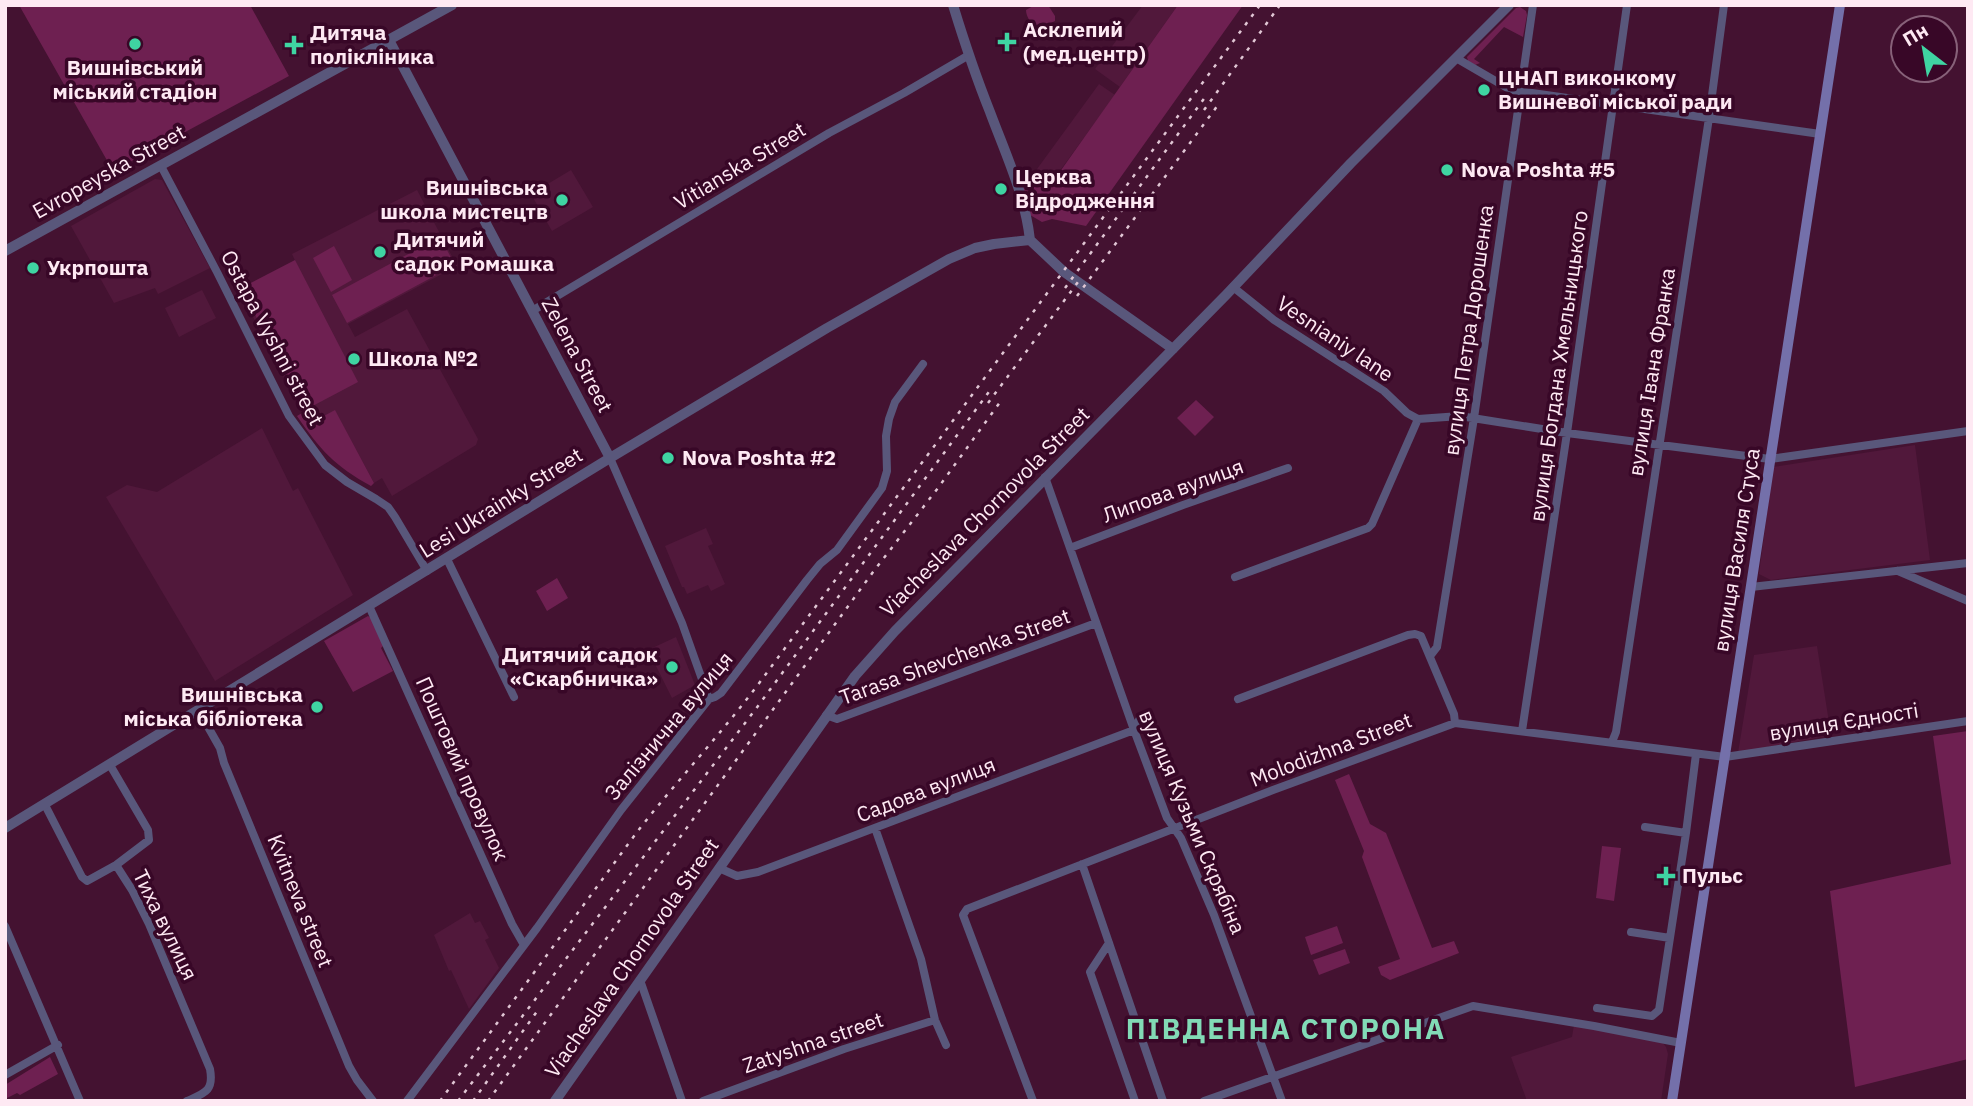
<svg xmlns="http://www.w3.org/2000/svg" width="1973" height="1106" font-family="'IBM Plex Sans',sans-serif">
<rect width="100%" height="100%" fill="#441231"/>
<path fill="#51183b" d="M1143,5H1178L1120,87L1095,69Z
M1099,84L1115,95L1046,190L1029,180Z
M571,170L593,207L552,231L531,194Z
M155,179L162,180L210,268L158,294L155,288L114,303L71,226Z
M417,190L457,266L348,324L355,337L407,309L478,439L476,445L392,496L382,478L374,483L335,411L308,425L250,311L305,282L292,254Z
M202,290L216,318L179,337L165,308Z
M262,428L293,491L298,488L353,595L215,681L106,497L127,485L157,492Z
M1915,445L1930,560L1771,580L1759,574L1773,467Z
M706,528L713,544L708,546L725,584L711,591L708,585L687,594L684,587H682L665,546Z
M676,637L695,685L672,698L648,650Z
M1817,646L1831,735L1738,753L1754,655Z
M470,913L475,923L480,921L489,938L485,940L499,968L469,1009L451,970L449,971L434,935Z
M1574,1025L1662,1042L1666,1047L1668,1054L1661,1101H1527L1511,1057L1572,1037Z"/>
<path fill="#6e2051" d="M19,5H250L289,76L113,171Z
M1035,5H1048L1055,16V21L1039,29C1032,26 1026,17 1026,10Z
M1178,5H1243L1086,226L1052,219L1042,222L1030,215L1022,188L1029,180L1047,190Z
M1520,7L1526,11L1527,15L1523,37L1504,27L1474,59L1480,63L1475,65L1468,61L1467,57L1516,8Z
M440,237L455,265L347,323L332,295Z
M334,246L352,280L331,292L313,258Z
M295,260L358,382L305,410L241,288Z
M1196,400L1214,417L1195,436L1177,418Z
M335,410L374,483L371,486C335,466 320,450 297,416L302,413L309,424Z
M557,578L568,598L547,611L536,591Z
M368,616L371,618L384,645L381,648L393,671L353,692L324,641Z
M1968,731V1059L1855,1087L1830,891L1951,864L1933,736Z
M1349,774L1370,824L1386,833L1432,948L1454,941L1459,953L1390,980L1381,975L1378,967L1400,959L1362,857L1364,851L1335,780Z
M1602,846L1621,848L1614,901L1596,898Z
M1337,926L1343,943L1311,955L1305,937Z
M1345,949L1350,963L1319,975L1313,960Z
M50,1057L58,1074L20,1095L17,1093L5,1099V1085Z"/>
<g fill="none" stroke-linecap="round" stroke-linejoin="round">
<path stroke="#59577b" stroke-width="8" d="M1456,58L1511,90L1820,134
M161,166L217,272L289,416L325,465L347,482L376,499L388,507L395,517L427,571
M1233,287L1274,320L1384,391L1407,413L1418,419L1460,416L1567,433L1770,459L1968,431
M532,311L829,133L904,93L969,55
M610,458L682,623L709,699
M1045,477L1134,730L1167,818L1181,838L1214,915L1282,1101
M1070,548L1183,505L1288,468
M447,559L514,697
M1898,571L1968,601
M1235,577L1368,528L1372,524L1418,419
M1751,587L1968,563
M369,606L512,924L524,945
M1430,656L1437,647L1474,418L1533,5
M1238,699L1408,635L1415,634L1421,636L1454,714L1455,723
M199,711L220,748L224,763L349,1066L357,1080L373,1101
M826,715L837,719L1096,623
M1522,731L1567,433L1627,5
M1612,742L1616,732L1709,118L1724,5
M45,805L82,877L87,881L116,865L149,840L148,830L110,765
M1645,827L1686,833
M875,828L921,959L935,1020L946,1045
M1082,864L1163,1101
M116,865L132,890L149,924L210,1069C214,1091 205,1093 187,1101
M719,868L737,876L758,872L1134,730L1139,720
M5,926L80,1101
M1631,932L1670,938
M1109,943L1090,972L1135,1101
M640,980L682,1101
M1597,1008L1652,1016L1659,1010L1686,833L1696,754
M5,1075L58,1045
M407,1101L537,928L621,810L709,699L715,697L721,693L807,580L820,564L837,550L882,488L887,471L886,436L889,419L895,402L923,364
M703,1101L844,1049L935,1020
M1033,1101L963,915L967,909L1273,790L1455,723L1725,757L1968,721
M1204,1101L1473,1006L1594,1026L1681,1043"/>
<path stroke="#59577b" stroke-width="10" d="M953,5C964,41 976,77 990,112C1006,155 1025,195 1030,240L1064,272L1173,349
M389,40L610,458
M5,251L452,5
M5,828L610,458L827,328L949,259L975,248L994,244L1030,240
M555,1101L855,676L895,631L1226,295L1351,163L1509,5"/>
<path stroke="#7470aa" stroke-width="10" d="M1672,1101L1840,5"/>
<path stroke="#e0c6d4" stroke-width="2.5" stroke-dasharray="3.5 7" stroke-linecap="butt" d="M1204,110L1280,5
M1065,288L1206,96
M1077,296L1218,105
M988,403L1078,282
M440,1101L637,832C676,782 719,736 757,686L1260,5
M458,1101L758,706L991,389
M473,1101L538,1010
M488,1101L873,572L938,488L1003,398"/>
</g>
<g fill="#3fd4a2" stroke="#380727" stroke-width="2.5">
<path d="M1003.5 31.5h7v7h7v7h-7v7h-7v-7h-7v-7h7z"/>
<circle cx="135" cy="44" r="7"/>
<path d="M290.5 34.5h7v7h7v7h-7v7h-7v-7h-7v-7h7z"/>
<circle cx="1484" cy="90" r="7"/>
<circle cx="1447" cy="170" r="7"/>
<circle cx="1001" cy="189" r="7"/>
<circle cx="562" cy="200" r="7"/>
<circle cx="380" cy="252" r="7"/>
<circle cx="33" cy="268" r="7"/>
<circle cx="354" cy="359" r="7"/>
<circle cx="668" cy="458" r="7"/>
<circle cx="672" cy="667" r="7"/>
<circle cx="317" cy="707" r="7"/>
<path d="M1662.5 865.5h7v7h7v7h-7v7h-7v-7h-7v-7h7z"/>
</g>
<g text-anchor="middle" stroke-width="7" stroke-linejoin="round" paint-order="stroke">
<g font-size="21" font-weight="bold" fill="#fee9f3" stroke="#380727" text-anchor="start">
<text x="1023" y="37">Асклепий<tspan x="1023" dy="24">(мед.центр)</tspan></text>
<text x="310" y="40">Дитяча<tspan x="310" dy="24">полікліника</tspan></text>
<text x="135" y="75" text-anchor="middle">Вишнівський<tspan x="135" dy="24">міський стадіон</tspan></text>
<text x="1498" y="85">ЦНАП виконкому<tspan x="1498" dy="24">Вишневої міської ради</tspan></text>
<text x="1461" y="177">Nova Poshta #5</text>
<text x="1015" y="184">Церква<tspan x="1015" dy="24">Відродження</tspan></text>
<text x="548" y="195" text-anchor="end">Вишнівська<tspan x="548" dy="24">школа мистецтв</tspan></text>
<text x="394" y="247">Дитячий<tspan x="394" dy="24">садок Ромашка</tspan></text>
<text x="47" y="275">Укрпошта</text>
<text x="368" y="366">Школа №2</text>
<text x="682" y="465">Nova Poshta #2</text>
<text x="658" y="662" text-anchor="end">Дитячий садок<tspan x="658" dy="24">«Скарбничка»</tspan></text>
<text x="303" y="702" text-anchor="end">Вишнівська<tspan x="303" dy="24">міська бібліотека</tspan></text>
<text x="1682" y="883">Пульс</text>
</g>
<g font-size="21" fill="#fee9f3" stroke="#380727">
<text transform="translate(740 166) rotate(-31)" y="7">Vitianska Street</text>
<text transform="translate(109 172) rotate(-29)" y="7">Evropeyska Street</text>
<text transform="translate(1469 330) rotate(-82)" y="7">вулиця Петра Дорошенка</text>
<text transform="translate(272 338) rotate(62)" y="7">Ostapa Vyshni street</text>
<text transform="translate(1335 339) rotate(34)" y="7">Vesnianiy lane</text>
<text transform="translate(577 355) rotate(62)" y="7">Zelena Street</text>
<text transform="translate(1559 366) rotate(-82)" y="7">вулиця Богдана Хмельницького</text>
<text transform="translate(1652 372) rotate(-81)" y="7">вулиця Івана Франка</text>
<text transform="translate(1173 491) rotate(-20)" y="7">Липова вулиця</text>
<text transform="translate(501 503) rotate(-32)" y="7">Lesi Ukrainky Street</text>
<text transform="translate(985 512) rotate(-45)" y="7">Viacheslava Chornovola Street</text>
<text transform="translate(1737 550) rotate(-81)" y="7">вулиця Василя Стуса</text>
<text transform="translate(955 657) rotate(-20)" y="7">Tarasa Shevchenka Street</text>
<text transform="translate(1844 722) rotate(-9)" y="7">вулиця Єдності</text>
<text transform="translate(669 726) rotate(-50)" y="7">Залізнична вулиця</text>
<text transform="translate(1331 750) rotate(-21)" y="7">Molodizhna Street</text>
<text transform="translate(462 769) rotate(66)" y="7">Поштовий провулок</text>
<text transform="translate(926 790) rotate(-21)" y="7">Садова вулиця</text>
<text transform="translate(1192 822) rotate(67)" y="7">вулиця Кузьми Скрябіна</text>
<text transform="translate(300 901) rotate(68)" y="7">Kvitneva street</text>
<text transform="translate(165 925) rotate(64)" y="7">Тиха вулиця</text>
<text transform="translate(632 958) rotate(-55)" y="7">Viacheslava Chornovola Street</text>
<text transform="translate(813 1043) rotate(-19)" y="7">Zatyshna street</text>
</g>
<g font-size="28" font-weight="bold" letter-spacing="2" fill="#82dab6" stroke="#380727">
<text x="1286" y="1039">ПІВДЕННА СТОРОНА</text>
</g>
</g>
<rect width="1973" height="1106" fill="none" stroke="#fee9f3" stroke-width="14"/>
<g transform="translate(1924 49) rotate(329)"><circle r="33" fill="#380727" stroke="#876179" stroke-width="2"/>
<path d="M0-5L12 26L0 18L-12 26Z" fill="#3fd4a2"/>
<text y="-10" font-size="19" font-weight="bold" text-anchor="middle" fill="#fee9f3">Пн</text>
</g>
</svg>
